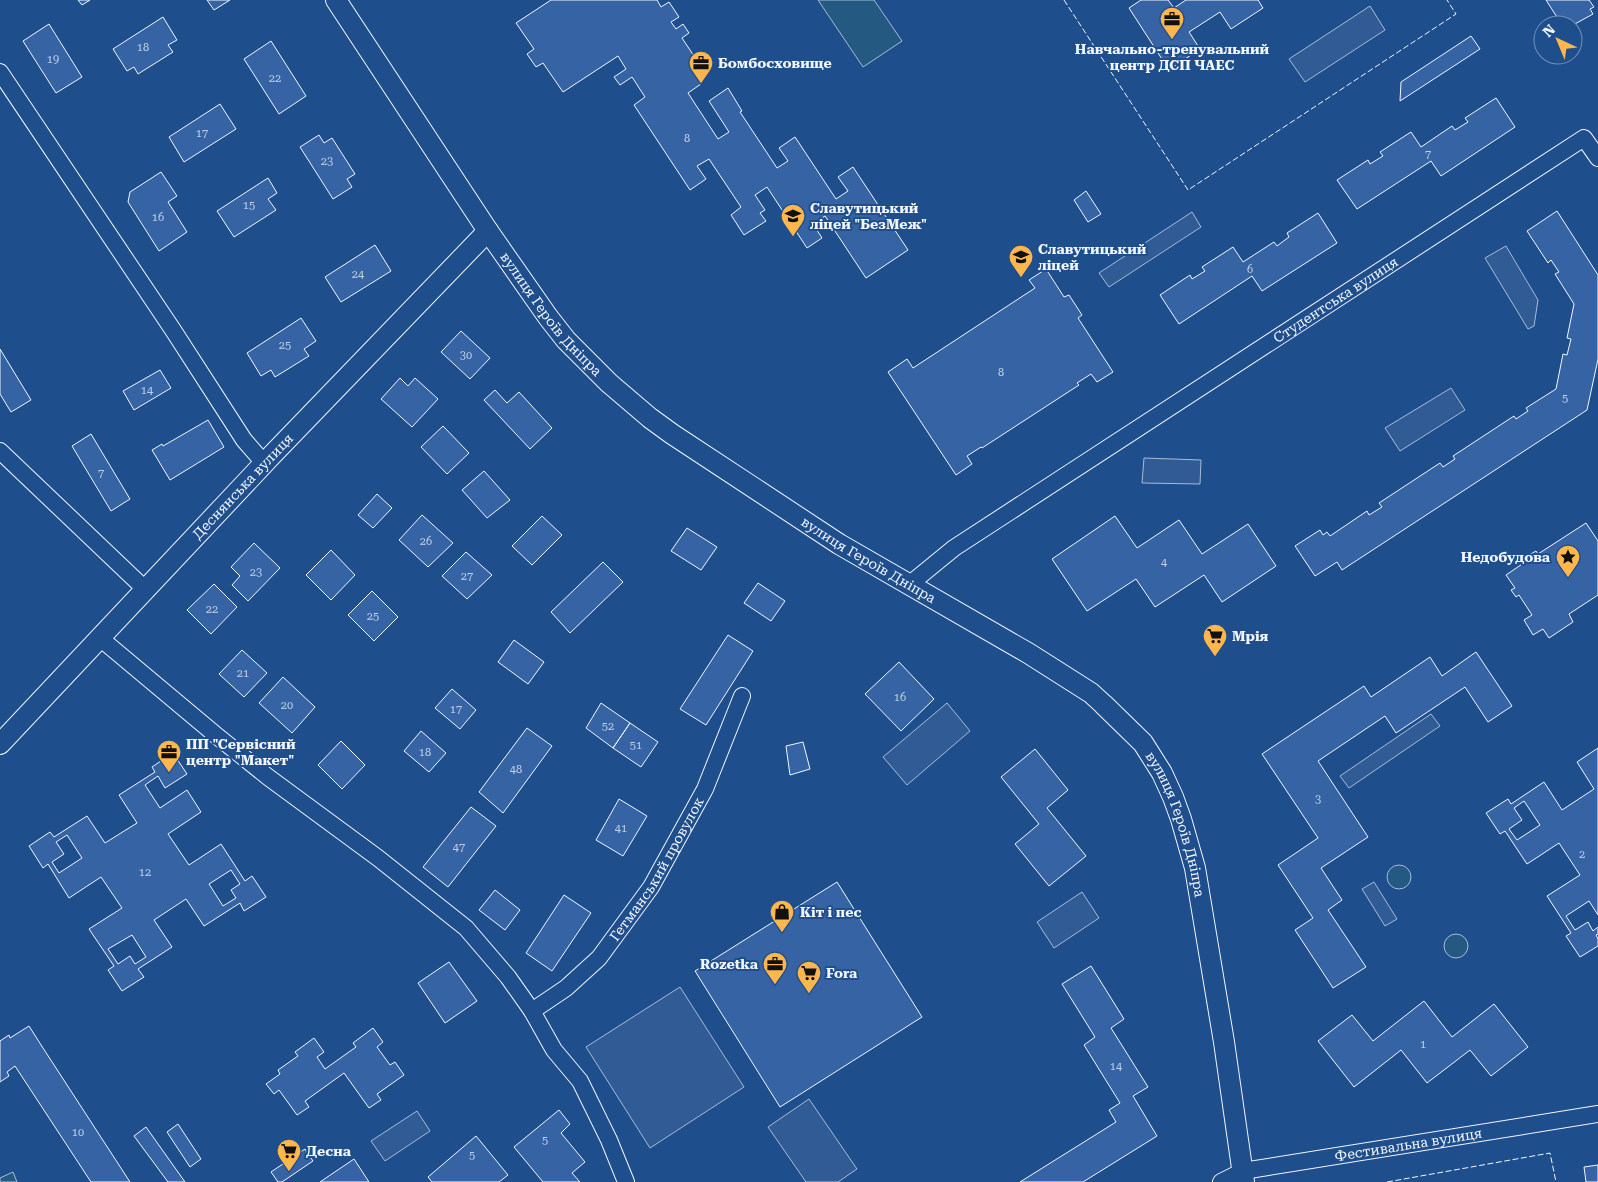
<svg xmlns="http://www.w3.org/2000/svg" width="1598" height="1182" font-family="'Roboto Serif',serif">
<rect width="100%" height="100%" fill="#1f4e8c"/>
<path fill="#245a82" stroke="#a8bbd7" d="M818,0H874L902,41L863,67Z
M1387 877a12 12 0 1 1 24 0a12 12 0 1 1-24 0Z
M1444 946a12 12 0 1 1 24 0a12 12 0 1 1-24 0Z
M13,1172L17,1182H0V1178Z"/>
<path fill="#305b95" stroke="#a8bbd7" d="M1370,6L1385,30L1305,82L1289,59Z
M1192,212L1201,227L1109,287L1099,273Z
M1506,246L1538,300L1534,326L1528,329L1485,258Z
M1451,388L1465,410L1400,451L1385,428Z
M1144,458L1201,460L1200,484L1142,483Z
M947,703L970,731L907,785L883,757Z
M1431,714L1440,726L1349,788L1340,776Z
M1374,882L1397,919L1385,926L1362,889Z
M1082,892L1099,918L1054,948L1037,922Z
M680,987L744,1087L650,1148L586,1047Z
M809,1099L857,1169L838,1182H806L768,1127Z
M417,1111L430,1131L385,1161L371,1141Z"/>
<path fill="#3563a3" stroke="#f2f6ff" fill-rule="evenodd" d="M78,0H90L82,5Z
M207,0H230L214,10Z
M551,0H657L661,7L669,2L679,17L671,22L676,29L683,24L689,33L682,38L698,62L690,67L701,84L688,93L718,139L729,132L709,101L728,88L742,111L740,112L777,168L788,161L779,148L795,137L836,199L848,191L838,177L853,167L908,250L866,278L825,216L813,224L822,238L807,248L767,187L755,195L765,210L760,213L766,221L744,235L731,215L741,207L709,159L697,166L706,179L690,190L634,105L645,97L632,77L620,85L614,77L626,69L618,56L563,92L543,63L536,67L527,54L534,49L516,23Z
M1141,0H1168L1174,8L1186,0H1258L1263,8L1231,29L1220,12L1189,32L1200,49L1169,70L1129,8Z
M1546,0H1589L1594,7L1590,9L1593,14L1573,25H1562Z
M163,17L177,40L168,45L173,52L138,74L134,67L127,71L113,49Z
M49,24L82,77L56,93L23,41Z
M1471,36L1480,49L1400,101L1401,82Z
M271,41L306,96L279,114L244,59Z
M1496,98L1515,127L1441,176L1431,161L1357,209L1337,180L1368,160L1370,164L1383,156L1380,152L1411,132L1421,147L1452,126L1455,130L1468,122L1465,118Z
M220,104L236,129L184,162L169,137Z
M319,135L324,143L332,138L355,174L347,179L352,187L333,199L300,147Z
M161,172L177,196L168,202L187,232L159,251L128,202L130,192Z
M268,178L277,193L268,199L276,210L234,237L217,211Z
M1086,191L1101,214L1088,222L1074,200Z
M1557,211L1598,275V359L1587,410L1342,570L1337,562L1315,576L1295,546L1320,530L1323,535L1327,532L1330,536L1367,511L1369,515L1382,507L1379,503L1440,463L1443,467L1455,459L1453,456L1514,416L1516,419L1528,411L1526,408L1556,389L1563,354L1567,355L1571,339L1567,338L1574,304L1555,274L1559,272L1551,260L1548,263L1527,231Z
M1318,213L1337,243L1262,291L1252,276L1179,324L1160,295L1190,275L1192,279L1205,271L1202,267L1233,247L1243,262L1274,242L1277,246L1289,237L1287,233Z
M375,245L391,271L341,302L325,277Z
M1046,269L1064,297L1069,295L1082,315L1078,318L1113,372L1097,382L1091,374L1077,383L1079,385L982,448L981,447L967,456L972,464L956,475L888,372L907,359L913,368L1035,288L1029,280Z
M301,318L316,341L304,349L309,356L275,377L271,370L261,376L247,353Z
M461,331L490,358L470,379L441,352Z
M0,349L31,400L11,412L0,394Z
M160,370L171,388L134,410L123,391Z
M400,378L408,386L415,378L438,399L412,427L381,399Z
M495,390L507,403L519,392L552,428L530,449L484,400Z
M208,420L224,447L170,480L152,450L162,444L163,446Z
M443,426L469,453L447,474L421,447Z
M91,434L130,499L111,511L72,446Z
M484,471L510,500L487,518L462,490Z
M377,494L392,508L373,528L358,515Z
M422,515L453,543L428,567L399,540Z
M542,516L562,535L532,565L512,546Z
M1115,516L1137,548L1179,520L1202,554L1248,524L1276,566L1222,602L1204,575L1155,607L1136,579L1087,611L1052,559Z
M1586,523L1598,541V595L1569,614L1573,622L1549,638L1543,629L1533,635L1524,620L1532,615L1519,595L1516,597L1511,590L1515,588L1506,575L1531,558L1529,555L1536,551L1538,554Z
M687,528L717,547L701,570L671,551Z
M254,543L280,568L248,601L232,585L240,576L231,567Z
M331,550L355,575L331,600L306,575Z
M466,552L492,575L467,599L442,576Z
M603,562L623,582L570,633L551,612Z
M758,583L785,601L771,621L744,603Z
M214,584L237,607L211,634L187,610Z
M372,591L398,617L374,641L348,615Z
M728,635L753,651L706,725L680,709Z
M514,640L544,662L528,684L498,662Z
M242,650L267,673L244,697L219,674Z
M1476,652L1512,706L1488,722L1465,687L1396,733L1385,716L1318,761L1368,837L1321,868L1342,900L1328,910L1366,967L1333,988L1295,930L1313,918L1278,865L1318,838L1262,754L1364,686L1371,697L1430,657L1442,676Z
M899,662L934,699L901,731L865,694Z
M283,677L315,707L292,733L259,703Z
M452,689L476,710L460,729L435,708Z
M601,703L630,723L613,748L586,728Z
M630,723L658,742L641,767L613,748Z
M527,728L552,746L503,813L479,792Z
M421,731L446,753L429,772L404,751Z
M341,741L365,765L342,789L318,765Z
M803,742L810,769L790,775L786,746Z
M1598,748V915L1589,901L1566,916L1575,930L1588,922L1593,931L1598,927V934L1596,935L1598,939V946L1580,957L1566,936L1571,933L1547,896L1580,875L1559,843L1527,864L1505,831L1500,834L1486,813L1508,799L1511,804L1544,782L1562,810L1594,789L1577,762ZM1524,801L1540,825L1517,840L1509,829L1522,820L1514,808Z
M1035,749L1068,790L1047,808L1086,856L1049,886L1015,844L1039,824L1001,777Z
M173,753L187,774L165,788L158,776L145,785L160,808L187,790L201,812L168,834L189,865L221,844L245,881L252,876L266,897L244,911L240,903L204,926L186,899L154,920L172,947L138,969L144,977L122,991L108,970L114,966L89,929L122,908L101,877L69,898L48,864L43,868L29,846L50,832L54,837L87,816L105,843L137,823L119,795L155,772L152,767ZM67,835L82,858L59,873L52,862L64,854L56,842ZM231,870L240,884L231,890L236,898L223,906L209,884ZM132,935L146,957L135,964L130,956L118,964L108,949Z
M619,799L647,816L623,856L596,840Z
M471,807L496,826L448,887L423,867Z
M837,882L922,1017L780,1107L695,971Z
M495,890L520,910L505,930L479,910Z
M564,895L591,913L552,971L526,953Z
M449,962L477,1001L445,1023L418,983Z
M1091,966L1124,1019L1111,1028L1148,1087L1133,1096L1157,1136L1083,1182H1020L1116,1122L1109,1110L1120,1103L1084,1045L1095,1037L1062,984Z
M1424,1001L1452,1037L1494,1004L1528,1047L1491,1076L1470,1050L1427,1083L1401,1050L1354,1087L1318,1041L1352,1015L1373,1041Z
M29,1026L43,1048L130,1182H91L15,1066L7,1072L9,1076L0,1082V1041L9,1035L10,1038Z
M373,1028L383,1042L377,1047L390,1065L395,1062L404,1075L377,1094L381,1100L369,1108L344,1073L305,1101L309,1107L297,1115L279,1090L274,1094L266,1084L280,1074L278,1070L298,1056L295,1052L314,1038L324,1052L317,1057L325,1069L356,1047L353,1043Z
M559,1110L570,1124L561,1133L585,1162L572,1173L580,1182H543L514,1147Z
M178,1124L201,1159L190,1167L167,1132Z
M146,1127L185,1182H168L134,1136Z
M476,1136L508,1175L499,1182H432L428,1177Z
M305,1149L313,1161L282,1182H278L271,1172Z
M354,1159L369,1182H320Z
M1598,1165V1182H1586L1584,1167Z"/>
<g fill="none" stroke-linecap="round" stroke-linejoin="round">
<defs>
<g id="minor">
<path d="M0,72L173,330L244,440L264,463"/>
<path d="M0,451L146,590"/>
<path id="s1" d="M910,584L954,548L1584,138L1598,158"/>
<path d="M100,638L217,736L268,777L378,858L466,928L508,977L532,1011L554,1050L580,1081L609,1140L626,1182"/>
<path id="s2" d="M532,1011L566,988L599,958L651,887L705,789L742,696"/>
<path id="s3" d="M1221,1182L1243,1171L1598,1114"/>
</g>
<g id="tertiary">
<path id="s4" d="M336,0L488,231L548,317L566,340L609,383L650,418L672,434L839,544L1028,653L1091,693L1103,704L1143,743L1162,773L1173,797L1181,819L1195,868L1224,1042L1244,1182"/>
<path id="s5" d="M0,744L271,456L488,231"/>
</g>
</defs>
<use href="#minor" stroke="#f2f6ff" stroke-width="18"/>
<use href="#tertiary" stroke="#f2f6ff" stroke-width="22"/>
<use href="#minor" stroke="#1f4e8c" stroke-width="16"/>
<use href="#tertiary" stroke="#1f4e8c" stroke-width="20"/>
<path stroke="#f2f6ff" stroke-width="1" stroke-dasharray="6 2.5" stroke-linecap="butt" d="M1064,0L1188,190L1456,14L1447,0
M1387,1182L1550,1153L1556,1182"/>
</g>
<defs>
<symbol id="office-pin" viewBox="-11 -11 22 30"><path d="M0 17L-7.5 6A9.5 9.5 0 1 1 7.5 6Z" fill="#ffb74d" stroke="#1f4e8c"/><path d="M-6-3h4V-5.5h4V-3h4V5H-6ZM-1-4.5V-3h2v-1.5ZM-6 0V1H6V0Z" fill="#111"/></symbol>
<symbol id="school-pin" viewBox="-11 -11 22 30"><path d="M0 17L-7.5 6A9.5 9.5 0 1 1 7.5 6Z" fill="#ffb74d" stroke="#1f4e8c"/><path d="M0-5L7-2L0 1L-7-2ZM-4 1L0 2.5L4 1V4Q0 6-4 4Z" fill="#111"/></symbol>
<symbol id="sight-pin" viewBox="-11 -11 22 30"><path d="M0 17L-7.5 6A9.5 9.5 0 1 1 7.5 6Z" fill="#ffb74d" stroke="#1f4e8c"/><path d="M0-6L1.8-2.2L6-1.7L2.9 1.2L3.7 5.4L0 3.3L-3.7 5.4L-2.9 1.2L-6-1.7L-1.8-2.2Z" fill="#111"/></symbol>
<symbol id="supermarket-pin" viewBox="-11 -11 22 30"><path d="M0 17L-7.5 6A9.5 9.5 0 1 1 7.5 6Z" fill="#ffb74d" stroke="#1f4e8c"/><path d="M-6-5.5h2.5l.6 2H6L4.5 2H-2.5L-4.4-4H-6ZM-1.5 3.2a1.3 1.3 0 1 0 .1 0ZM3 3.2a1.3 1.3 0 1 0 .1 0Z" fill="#111"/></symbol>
<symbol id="shop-pin" viewBox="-11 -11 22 30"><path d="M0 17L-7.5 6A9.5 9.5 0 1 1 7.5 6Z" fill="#ffb74d" stroke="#1f4e8c"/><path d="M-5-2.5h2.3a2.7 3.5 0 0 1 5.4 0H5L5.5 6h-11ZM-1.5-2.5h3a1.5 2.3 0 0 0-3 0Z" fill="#111"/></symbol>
</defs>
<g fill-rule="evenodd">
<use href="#office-pin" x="1158" y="5" width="28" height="38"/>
<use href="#office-pin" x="687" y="49" width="28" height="38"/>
<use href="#school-pin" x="779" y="202" width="28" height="38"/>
<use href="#school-pin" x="1007" y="243" width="28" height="38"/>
<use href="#sight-pin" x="1554" y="543" width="28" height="38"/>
<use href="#supermarket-pin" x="1201" y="622" width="28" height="38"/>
<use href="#office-pin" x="155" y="738" width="28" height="38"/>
<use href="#shop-pin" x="768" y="898" width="28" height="38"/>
<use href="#office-pin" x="761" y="950" width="28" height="38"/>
<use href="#supermarket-pin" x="795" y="959" width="28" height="38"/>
<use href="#supermarket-pin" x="275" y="1137" width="28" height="38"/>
</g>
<g text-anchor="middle" stroke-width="4" stroke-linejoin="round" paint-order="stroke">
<g font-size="11" fill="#c3d1e8">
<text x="143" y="51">18</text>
<text x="53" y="63">19</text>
<text x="275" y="82">22</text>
<text x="202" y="137">17</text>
<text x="687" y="142">8</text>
<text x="1428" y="158">7</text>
<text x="327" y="165">23</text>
<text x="249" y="209">15</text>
<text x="158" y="221">16</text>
<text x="1250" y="273">6</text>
<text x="358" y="278">24</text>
<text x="285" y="349">25</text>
<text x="466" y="359">30</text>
<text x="1001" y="376">8</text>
<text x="147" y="394">14</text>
<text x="1565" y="402">5</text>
<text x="101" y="477">7</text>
<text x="426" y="545">26</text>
<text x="1164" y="566">4</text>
<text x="256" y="576">23</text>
<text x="467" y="580">27</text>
<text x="212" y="613">22</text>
<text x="373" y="620">25</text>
<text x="243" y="677">21</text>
<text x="900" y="701">16</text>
<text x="287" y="709">20</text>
<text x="456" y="713">17</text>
<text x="608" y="730">52</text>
<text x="636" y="749">51</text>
<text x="425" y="756">18</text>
<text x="516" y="773">48</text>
<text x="1318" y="803">3</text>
<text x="621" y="832">41</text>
<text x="459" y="851">47</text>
<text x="1582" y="858">2</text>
<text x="145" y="876">12</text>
<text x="1423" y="1048">1</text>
<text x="1116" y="1070">14</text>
<text x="78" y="1136">10</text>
<text x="545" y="1144">5</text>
<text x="472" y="1159">5</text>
</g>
<g font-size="14" font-weight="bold" fill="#f2f6ff" stroke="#1f4e8c" text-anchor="start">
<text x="1172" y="54" text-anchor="middle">Навчально-тренувальний<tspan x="1172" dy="16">центр ДСП ЧАЕС</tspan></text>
<text x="718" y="68">Бомбосховище</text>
<text x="810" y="213">Славутицький<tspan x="810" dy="16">ліцей "БезМеж"</tspan></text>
<text x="1038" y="254">Славутицький<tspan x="1038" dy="16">ліцей</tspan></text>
<text x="1550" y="562" text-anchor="end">Недобудова</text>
<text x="1232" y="641">Мрiя</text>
<text x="186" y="749">ПП "Сервісний<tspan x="186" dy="16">центр "Макет"</tspan></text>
<text x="800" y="917">Кіт і пес</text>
<text x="758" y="969" text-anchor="end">Rozetka</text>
<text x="826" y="978">Fora</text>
<text x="306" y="1156">Десна</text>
</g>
<g font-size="14" fill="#f2f6ff" stroke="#1f4e8c">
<text dy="5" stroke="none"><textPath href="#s1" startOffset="512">Студентська вулиця</textPath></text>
<text dy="5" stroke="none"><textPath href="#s4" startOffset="381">вулиця Героїв Дніпра</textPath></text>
<text dy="5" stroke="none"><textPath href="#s5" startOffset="354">Деснянська вулиця</textPath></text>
<text dy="5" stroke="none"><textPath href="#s4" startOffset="786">вулиця Героїв Дніпра</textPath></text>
<text dy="5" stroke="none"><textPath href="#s4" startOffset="1206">вулиця Героїв Дніпра</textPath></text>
<text dy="5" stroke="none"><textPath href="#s2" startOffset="192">Гетманський провулок</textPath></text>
<text dy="5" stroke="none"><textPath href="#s3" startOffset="192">Фестивальна вулиця</textPath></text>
</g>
</g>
<g transform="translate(1558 40) rotate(316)"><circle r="24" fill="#1f4e8c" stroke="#7391ba"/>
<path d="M0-4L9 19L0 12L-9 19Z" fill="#ffb74d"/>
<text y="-8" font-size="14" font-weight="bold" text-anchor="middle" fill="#f2f6ff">N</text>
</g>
</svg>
